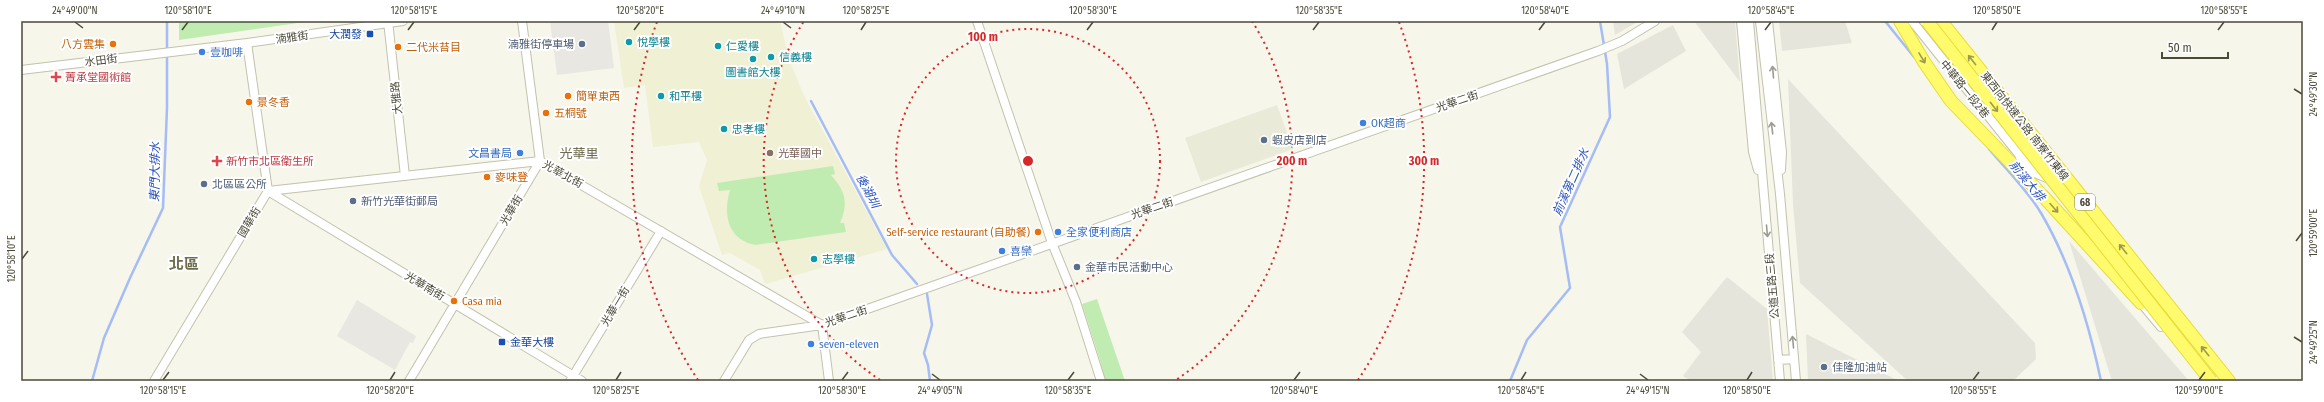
<svg xmlns="http://www.w3.org/2000/svg" width="2324" height="402" font-family="'Fira Sans Condensed','Noto Sans TC',sans-serif">
<rect width="100%" height="100%" fill="#f6f6eb"/>
<path fill="#eaead9" d="M1277,105L1293,149L1201,182L1185,138Z"/>
<path fill="#e6e5dc" d="M1613,21H1639L1615,35Z
M1694,21H1735L1740,82Z
M1779,21H1845L1852,43L1782,51Z
M1673,25L1686,51L1624,89L1617,54Z
M1788,79L2035,343L2036,359L2013,381H1908L1800,283L1793,204Z
M2069,241L2189,381H2112Z
M1727,277L1767,309L1773,381H1691L1683,376L1701,352L1682,332Z
M1806,334L1897,380V381H1808Z"/>
<path fill="#eff0d4" d="M614,21H780L789,59L804,96L887,249L765,284L760,270L730,253L722,255L699,186L707,160L699,142L653,147L645,85L624,88Z"/>
<path fill="#c0ecb2" d="M179,21H312L179,40Z
M833,166L835,174L831,175C845,191 849,202 840,223H844L846,232L755,245C727,239 723,214 730,190L719,191L717,183Z
M1097,299L1125,381H1104L1100,360L1082,304Z"/>
<path fill="#e8e7e2" d="M550,21H608L614,68L557,75Z
M357,300L416,336L413,343L410,342L395,370L337,336Z"/>
<g fill="none" stroke-linecap="round" stroke-linejoin="round">
<path stroke="#a5bcf5" stroke-width="2.5" d="M1885,21L1914,57
M811,101L892,255L917,284
M1989,149C2006,169 2028,191 2041,213C2071,264 2089,324 2101,381
M927,294L932,325L924,353L928,365L930,381
M92,381L104,338L130,278L163,208L167,108V21
M1510,381L1527,340L1570,288L1560,227L1610,117L1607,64L1600,21"/>
<defs>
<path id="minor" d="M388,21L405,176
M977,21L1052,243L1076,302L1101,381
M1741,21L1753,152L1758,170
M1749,21L1780,381
M1760,21L1780,194L1796,381
M1768,21L1782,152L1781,170
M1912,21L2033,172L2051,180
M21,70L247,43L403,21
M2020,157L2040,166
M268,191L540,161L822,325
M268,191L582,381
M2140,298L2141,303L2161,327
M822,325L829,381
M1778,360L1794,359
M154,381L268,191L247,43
M409,381L540,161L522,21
M570,381L661,231
M724,381L749,340L759,334L822,325L1598,51L1622,41L1655,21"/>
<path id="highway" d="M1900,21L1924,62L1951,101L2042,195L2141,303
M1941,21L2229,381"/>
</defs>
<use href="#minor" stroke="#c3c2ad" stroke-width="10"/>
<use href="#highway" stroke="#e7dc34" stroke-width="14"/>
<use href="#minor" stroke="#fff" stroke-width="8"/>
<use href="#highway" stroke="#fffb6d" stroke-width="12"/>
<defs>
<path id="highway-bridge" d="M1927,21L2211,381"/>
</defs>
<use href="#highway-bridge" stroke="#e7dc34" stroke-width="14" stroke-linecap="butt"/>
<use href="#highway-bridge" stroke="#fffb6d" stroke-width="12"/>
</g>
<defs><path id="oneway-shaft" d="M-6 0H5M1.5-3L5.5 0L1.5 3" fill="none" stroke-width="1.6" stroke-linecap="round" stroke-linejoin="round"/></defs>
<g stroke="#9c9a50">
<use href="#oneway-shaft" transform="translate(1922 58) rotate(59)"/>
<use href="#oneway-shaft" transform="translate(1972 60) rotate(-128)"/>
<use href="#oneway-shaft" transform="translate(1994 107) rotate(52)"/>
<use href="#oneway-shaft" transform="translate(2054 208) rotate(48)"/>
<use href="#oneway-shaft" transform="translate(2123 249) rotate(-129)"/>
<use href="#oneway-shaft" transform="translate(2205 351) rotate(-129)"/>
</g>
<g stroke="#9c9b92">
<use href="#oneway-shaft" transform="translate(1773 72) rotate(-95)"/>
<use href="#oneway-shaft" transform="translate(1772 128) rotate(-97)"/>
<use href="#oneway-shaft" transform="translate(1767 231) rotate(85)"/>
<use href="#oneway-shaft" transform="translate(1793 342) rotate(-95)"/>
</g>
<path fill="none" stroke="#4b4a38" stroke-width="1.5" d="M75,22L83,28M783,22L791,28M182,30L188,22M408,30L414,22M634,30L640,22M861,30L866,22M1087,30L1093,22M1313,30L1319,22M1539,30L1545,22M1765,30L1771,22M1992,30L1997,22M2218,30L2224,22M2294,89L2302,94M2296,241L2302,233M22,259L28,251M2294,337L2302,342M932,374L940,380M1640,374L1648,380M163,380L169,372M390,380L395,372M616,380L621,372M842,380L848,372M1068,380L1074,372M1294,380L1300,372M1521,380L1526,372M1747,380L1752,372M1973,380L1979,372M2199,380L2205,372"/>
<g fill="none" stroke="#d62828" stroke-width="2" stroke-dasharray="2 4">
<circle cx="1028" cy="161" r="132"/>
<path d="M880 380A264 264 0 0 1 804 21M1252 21A264 264 0 0 1 1176 380"/>
<path d="M698 380A396 396 0 0 1 657 22M1399 22A396 396 0 0 1 1358 380"/>
</g>
<g fill="#1a4fb4" stroke="#fff" stroke-width="1.5">
<rect x="366" y="30" width="8" height="8" rx="2"/>
<rect x="498" y="338" width="8" height="8" rx="2"/>
</g>
<g fill="#0f9aa8" stroke="#fff" stroke-width="1.5">
<circle cx="629" cy="42" r="4"/>
<circle cx="718" cy="46" r="4"/>
<circle cx="771" cy="57" r="4"/>
<circle cx="753" cy="59" r="4"/>
<circle cx="661" cy="96" r="4"/>
<circle cx="724" cy="129" r="4"/>
<circle cx="814" cy="259" r="4"/>
</g>
<g fill="#e8710a" stroke="#fff" stroke-width="1.5">
<circle cx="113" cy="44" r="4"/>
<circle cx="398" cy="47" r="4"/>
<circle cx="568" cy="96" r="4"/>
<circle cx="249" cy="102" r="4"/>
<circle cx="546" cy="113" r="4"/>
<circle cx="487" cy="177" r="4"/>
<circle cx="1038" cy="232" r="4"/>
<circle cx="454" cy="301" r="4"/>
</g>
<g fill="#5c6f8a" stroke="#fff" stroke-width="1.5">
<circle cx="582" cy="44" r="4"/>
<circle cx="1264" cy="140" r="4"/>
<circle cx="204" cy="184" r="4"/>
<circle cx="353" cy="201" r="4"/>
<circle cx="1077" cy="267" r="4"/>
<circle cx="1824" cy="367" r="4"/>
</g>
<g fill="#3f7fe0" stroke="#fff" stroke-width="1.5">
<circle cx="202" cy="52" r="4"/>
<circle cx="1363" cy="123" r="4"/>
<circle cx="520" cy="153" r="4"/>
<circle cx="1058" cy="232" r="4"/>
<circle cx="1002" cy="251" r="4"/>
<circle cx="811" cy="344" r="4"/>
</g>
<g fill="#e0444e" stroke="#fff" stroke-width="1.5">
<path d="M54 71h4v4h4v4h-4v4h-4v-4h-4v-4h4z"/>
<path d="M215 155h4v4h4v4h-4v4h-4v-4h-4v-4h4z"/>
</g>
<circle fill="#8d6e63" stroke="#fff" stroke-width="1.5" cx="770" cy="153" r="4"/>
<g text-anchor="middle" stroke-width="4" stroke-linejoin="round" paint-order="stroke">
<rect fill="#fff" stroke="#818074" stroke-width="1" x="2075" y="194" width="20" height="16" rx="3"/>
<g font-size="10" font-weight="bold" fill="#4b4a38">
<text x="2085" y="206">68</text>
</g>
<g font-size="11" fill="#164399" stroke="#fff" text-anchor="end">
<text x="362" y="38">大潤發</text>
<text x="510" y="346" text-anchor="start">金華大樓</text>
</g>
<g font-size="11" fill="#4b4a38" stroke="#fff">
<text transform="translate(292 37) rotate(-8)" y="4">湳雅街</text>
<text transform="translate(101 60) rotate(-7)" y="4">水田街</text>
<text transform="translate(1965 89) rotate(51)" y="4">中華路一段2巷</text>
<text transform="translate(396 98) rotate(-96)" y="4">大雅路</text>
<text transform="translate(1457 101) rotate(-19)" y="4">光華二街</text>
<text transform="translate(2025 126) rotate(52)" y="4">東西向快速公路 南寮竹東線</text>
<text transform="translate(563 174) rotate(29)" y="4">光華北街</text>
<text transform="translate(1152 208) rotate(-19)" y="4">光華二街</text>
<text transform="translate(511 210) rotate(-59)" y="4">光華街</text>
<text transform="translate(249 222) rotate(-59)" y="4">國華街</text>
<text transform="translate(425 286) rotate(31)" y="4">光華南街</text>
<text transform="translate(1772 286) rotate(-95)" y="4">公道五路三段</text>
<text transform="translate(615 306) rotate(-59)" y="4">光華一街</text>
<text transform="translate(846 316) rotate(-19)" y="4">光華二街</text>
</g>
<g font-size="11" fill="#0d838f" stroke="#fff" text-anchor="start">
<text x="637" y="46">悅學樓</text>
<text x="726" y="50">仁愛樓</text>
<text x="779" y="61">信義樓</text>
<text x="753" y="76" text-anchor="middle">圖書館大樓</text>
<text x="669" y="100">和平樓</text>
<text x="732" y="133">忠孝樓</text>
<text x="822" y="263">志學樓</text>
</g>
<g font-size="11" fill="#c56008" stroke="#fff" text-anchor="start">
<text x="105" y="48" text-anchor="end">八方雲集</text>
<text x="406" y="51">二代米苔目</text>
<text x="576" y="100">簡單東西</text>
<text x="257" y="106">景冬香</text>
<text x="554" y="117">五桐號</text>
<text x="495" y="181">麥味登</text>
<text x="1030" y="236" text-anchor="end">Self-service restaurant (自助餐)</text>
<text x="462" y="305">Casa mia</text>
</g>
<g font-size="11" fill="#4e5e75" stroke="#fff" text-anchor="start">
<text x="574" y="48" text-anchor="end">湳雅街停車場</text>
<text x="1272" y="144">蝦皮店到店</text>
<text x="212" y="188">北區區公所</text>
<text x="361" y="205">新竹光華街郵局</text>
<text x="1085" y="271">金華市民活動中心</text>
<text x="1832" y="371">佳隆加油站</text>
</g>
<g font-size="11" fill="#366cbe" stroke="#fff" text-anchor="start">
<text x="210" y="56">壹咖啡</text>
<text x="1371" y="127">OK超商</text>
<text x="512" y="157" text-anchor="end">文昌書局</text>
<text x="1066" y="236">全家便利商店</text>
<text x="1010" y="255">喜欒</text>
<text x="819" y="348">seven-eleven</text>
</g>
<g font-size="11" fill="#be3a42" stroke="#fff" text-anchor="start">
<text x="65" y="81">菁承堂國術館</text>
<text x="226" y="165">新竹市北區衛生所</text>
</g>
<g font-size="11" fill="#785e54" stroke="#fff" text-anchor="start">
<text x="778" y="157">光華國中</text>
</g>
<g font-size="12" font-style="italic" fill="#2951bf" stroke="#fff">
<text transform="translate(155 172) rotate(-89)" y="4">東門大排水</text>
<text transform="translate(2027 181) rotate(51)" y="4">前溪大排</text>
<text transform="translate(1571 182) rotate(-66)" y="4">前溪第二排水</text>
<text transform="translate(868 191) rotate(62)" y="4">後湖圳</text>
</g>
<g font-size="13" fill="#6f6c4e" stroke="#fff">
<text x="579" y="158">光華里</text>
</g>
<g font-size="15" font-weight="bold" fill="#6f6c4e" stroke="#fff">
<text x="184" y="269">北區</text>
</g>
</g>
<circle cx="1028" cy="161" r="6" fill="#d62828" stroke="#fff" stroke-width="2"/>
<g font-size="12" text-anchor="middle" font-weight="bold" fill="#d62828" stroke="#fff" stroke-width="4" stroke-linejoin="round" paint-order="stroke">
<text x="983" y="41">100 m</text>
<text x="1292" y="165">200 m</text>
<text x="1424" y="165">300 m</text>
</g>
<rect width="2324" height="402" fill="none" stroke="#ffffff" stroke-width="44"/>
<path d="M2162 52v6h66v-6" fill="none" stroke="#4b4a38" stroke-width="2"/>
<text x="2168" y="52" font-size="12" fill="#4b4a38" stroke="#ffffff" stroke-width="3" paint-order="stroke">50 m</text>
<rect x="22" y="22" width="2280" height="358" fill="none" stroke="#4b4a38" stroke-width="1.5"/>
<g font-size="10" text-anchor="middle" fill="#4b4a38">
<text x="75" y="14">24°49'00"N</text>
<text x="188" y="14">120°58'10"E</text>
<text x="414" y="14">120°58'15"E</text>
<text x="640" y="14">120°58'20"E</text>
<text x="783" y="14">24°49'10"N</text>
<text x="866" y="14">120°58'25"E</text>
<text x="1093" y="14">120°58'30"E</text>
<text x="1319" y="14">120°58'35"E</text>
<text x="1545" y="14">120°58'40"E</text>
<text x="1771" y="14">120°58'45"E</text>
<text x="1997" y="14">120°58'50"E</text>
<text x="2224" y="14">120°58'55"E</text>
<text transform="translate(2313 94) rotate(-90)" y="4">24°49'30"N</text>
<text transform="translate(2313 233) rotate(-90)" y="4">120°59'00"E</text>
<text transform="translate(11 259) rotate(-90)" y="4">120°58'10"E</text>
<text transform="translate(2313 342) rotate(-90)" y="4">24°49'25"N</text>
<text x="163" y="394">120°58'15"E</text>
<text x="390" y="394">120°58'20"E</text>
<text x="616" y="394">120°58'25"E</text>
<text x="842" y="394">120°58'30"E</text>
<text x="940" y="394">24°49'05"N</text>
<text x="1068" y="394">120°58'35"E</text>
<text x="1294" y="394">120°58'40"E</text>
<text x="1521" y="394">120°58'45"E</text>
<text x="1648" y="394">24°49'15"N</text>
<text x="1747" y="394">120°58'50"E</text>
<text x="1973" y="394">120°58'55"E</text>
<text x="2199" y="394">120°59'00"E</text>
</g>
</svg>
